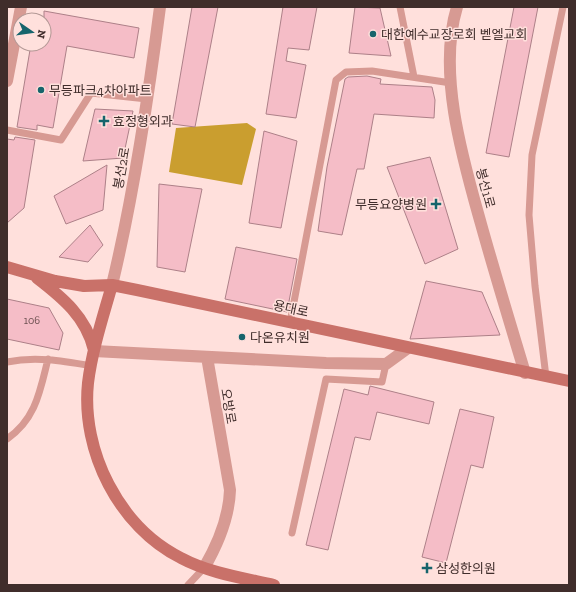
<svg xmlns="http://www.w3.org/2000/svg" width="576" height="592" font-family="'Zilla Slab','Noto Sans KR',serif">
<style>
.forest{fill:#ca9e2f}
.building{fill:#f5bdc7;stroke:#ad8088}
.lines{fill:none;stroke-linecap:round;stroke-linejoin:round}
.lane{stroke:#d79a93;stroke-width:7}
.street{stroke:#d79a93;stroke-width:12}
.secondary{stroke:#c97169;stroke-width:12}
.poi-dot{fill:#16646c;stroke:#ffe0dc;stroke-width:1.5}
.labels{text-anchor:middle;stroke-width:3;stroke-linejoin:round;paint-order:stroke}
.number-label{font-size:11px;fill:#6d5152}
.poi-label{font-size:13px;fill:#402d2b;stroke:#ffe0dc;text-anchor:start}
.street-label{font-size:13px;fill:#402d2b;stroke:#ffe0dc}
</style>
<rect width="100%" height="100%" fill="#ffe0dc"/>
<path class="forest" d="M247,123L256,129L242,185L169,172L176,128Z"/>
<path class="building" d="M192,7H218L195,127L172,124Z
M283,7H317L309,50L288,48L286,61L306,65L296,118L266,114Z
M355,7L380,8L391,56L349,53Z
M514,7H538L509,157L486,153Z
M44,11L139,28L134,58L67,46L53,128L37,125V130L17,127L31,44H44Z
M367,76L381,79L380,84L432,87L435,100L434,118L374,114L364,169H357L342,235L318,231L327,167L345,79L348,77Z
M95,109L133,111L123,158L83,161Z
M264,131L297,141L281,228L249,223Z
M15,137L35,140L24,208L7,223V139L14,140Z
M430,157L458,249L425,264L387,167Z
M107,165L103,210L66,224L54,196Z
M159,184L202,189L185,272L157,267Z
M90,225L103,245L88,262L59,257Z
M236,247L297,259L287,312L225,299Z
M426,281L482,292L500,335L410,339Z
M7,299L49,308L63,333L59,350L7,339Z
M370,386L434,402L429,424L377,412L370,440L355,437L328,550L306,545L344,389L368,395Z
M460,409L494,417L483,468L471,465L446,563L422,557Z"/>
<g class="lines">
<path class="lane" d="M400,7L414,77
M7,130L61,140L91,93L147,99
M290,323L336,80L346,72L372,71L451,83
M7,362C36,356 63,361 92,366
M546,377L535,286L529,215L532,155L563,7
M7,439C36,419 40,391 48,359
M292,533L326,379L382,382L386,364
M188,585L204,568"/>
<path class="street" d="M457,7C437,73 463,160 481,224C495,274 510,323 525,373
M7,81L21,7
M112,285C134,194 148,100 160,7
M94,351L326,363L386,364L408,348
M204,568C218,544 229,519 230,490L207,357"/>
<path class="secondary" d="M7,267L55,281L84,286L112,285L137,290L569,381
M37,278C63,298 86,317 94,350
M112,285C103,317 92,350 88,383C81,451 119,527 181,558C209,573 243,578 274,585"/>
</g>
<g class="poi-dot">
<circle cx="373" cy="34" r="4"/>
<circle cx="41" cy="90" r="4"/>
<path d="M102 115h4v4h4v4h-4v4h-4v-4h-4v-4h4z"/>
<path d="M434 198h4v4h4v4h-4v4h-4v-4h-4v-4h4z"/>
<circle cx="242" cy="337" r="4"/>
<path d="M425 562h4v4h4v4h-4v4h-4v-4h-4v-4h4z"/>
</g>
<g class="labels">
<g class="number-label">
<text x="32" y="324">106</text>
</g>
<g class="poi-label">
<text x="381" y="39">대한예수교장로회 벧엘교회</text>
<text x="49" y="95">무등파크4차아파트</text>
<text x="113" y="126">효정형외과</text>
<text x="427" y="209" text-anchor="end">무등요양병원</text>
<text x="250" y="342">다온유치원</text>
<text x="436" y="573">삼성한의원</text>
</g>
<g class="street-label">
<text transform="translate(121 168) rotate(-80)" y="5">봉선2로</text>
<text transform="translate(486 188) rotate(75)" y="5">봉선1로</text>
<text transform="translate(291 308) rotate(12)" y="5">용대로</text>
<text transform="translate(229 406) rotate(80)" y="5">오방로</text>
</g>
</g>
<rect width="576" height="592" fill="none" stroke="#402d2b" stroke-width="16"/>
<g transform="translate(32 32) rotate(103)"><circle r="19" fill="#ffe0dc" stroke="#b39895"/>
<path d="M0-3L7 15L0 10L-7 15Z" fill="#16646c"/>
<text y="-6" font-size="11" font-weight="bold" text-anchor="middle" fill="#402d2b">N</text>
</g>
</svg>
